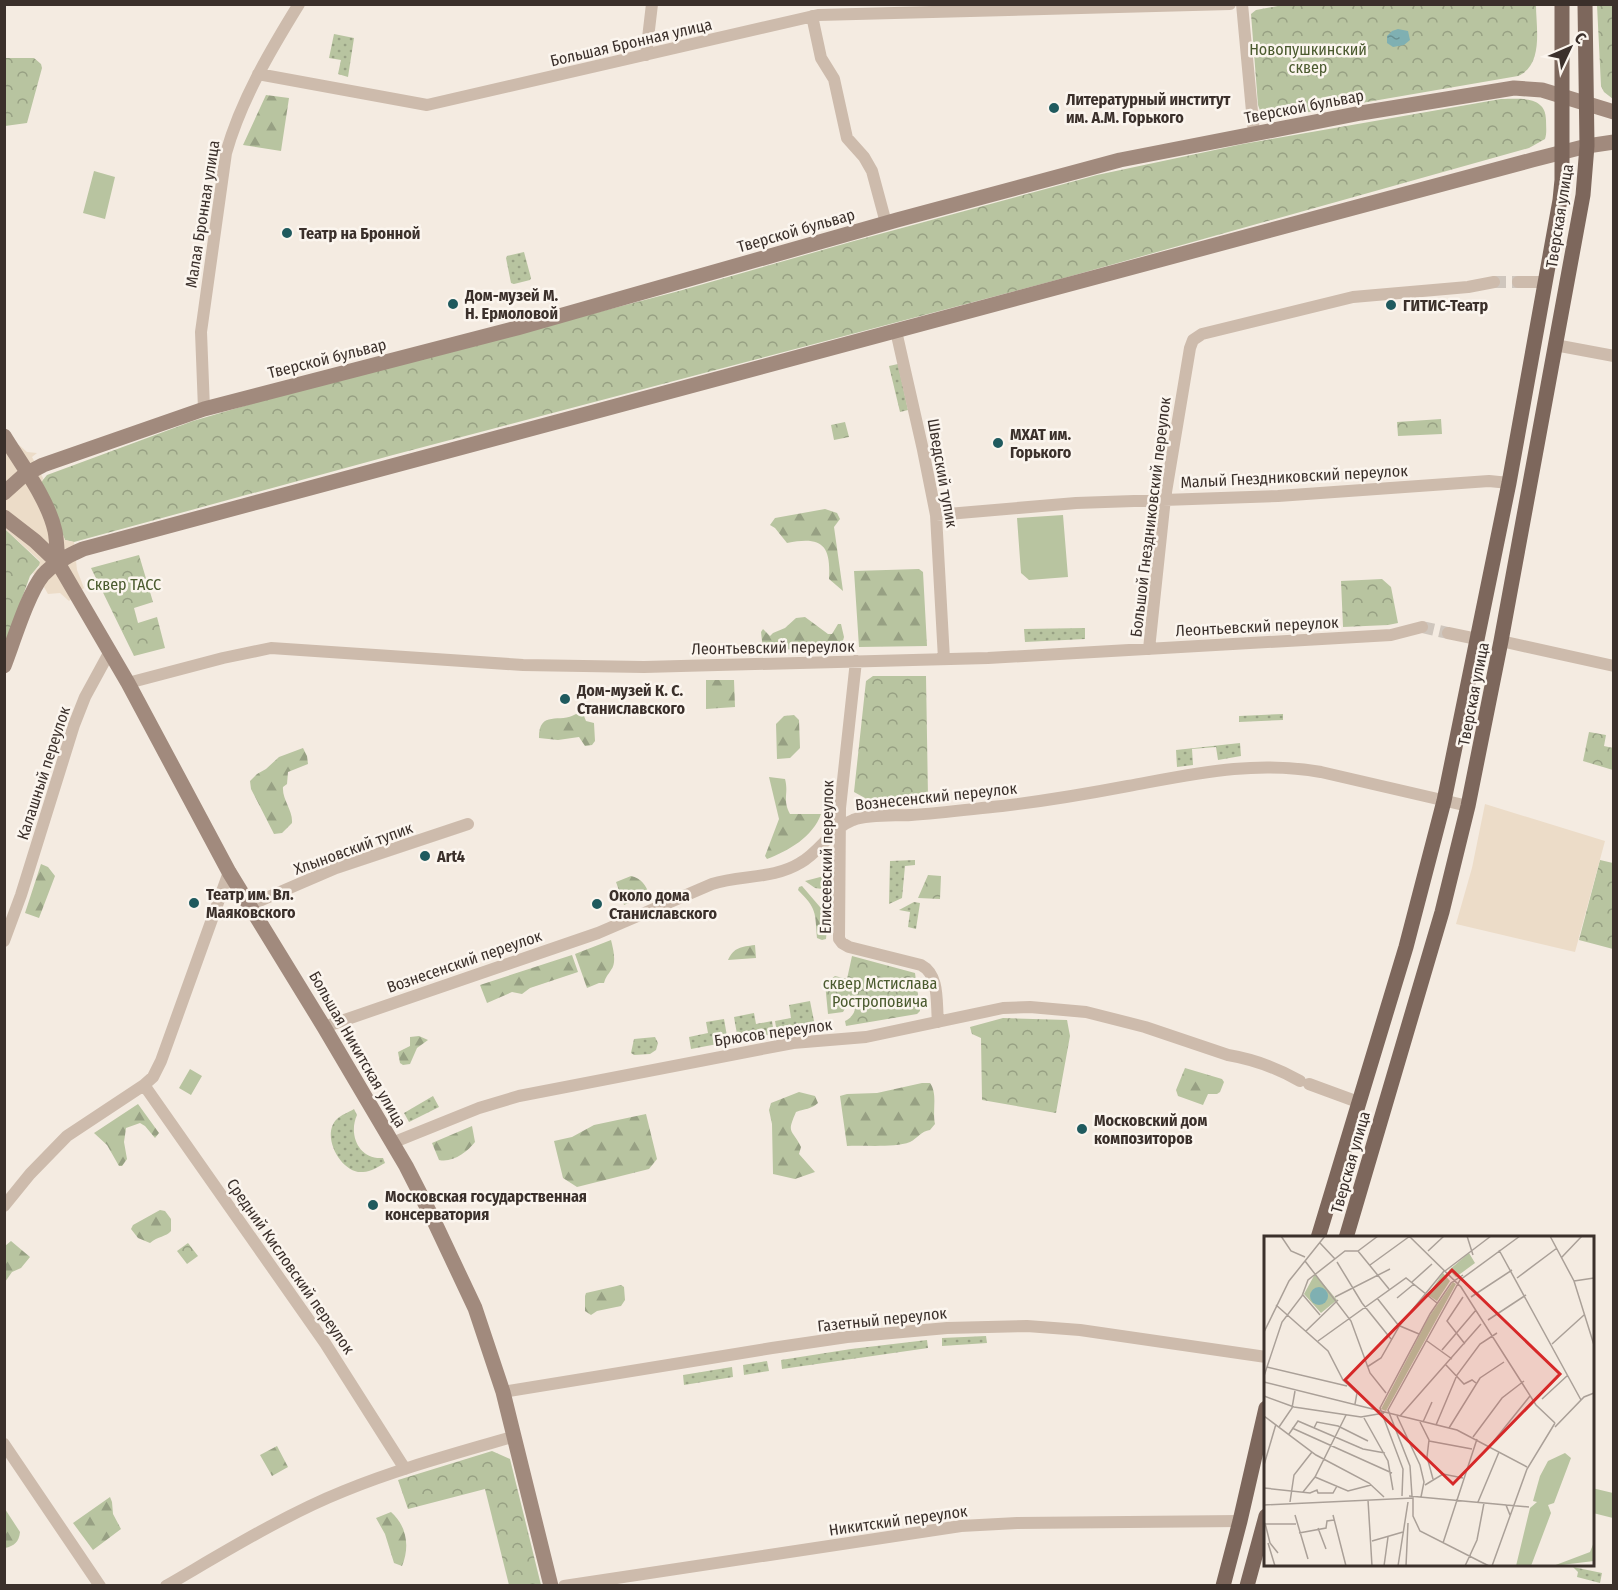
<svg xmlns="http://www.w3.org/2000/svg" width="1618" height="1590" font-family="'Fira Sans Condensed',sans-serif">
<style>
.grass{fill:url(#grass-dots)}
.forest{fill:url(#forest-firs)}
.park{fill:url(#park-crowns)}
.pitch{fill:#b8c4a0}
.plaza{fill:#ecdcc8}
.water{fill:url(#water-ripples)}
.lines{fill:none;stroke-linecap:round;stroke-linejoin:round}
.street-tunnel{stroke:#cfc6bd;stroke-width:12;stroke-dasharray:12 6;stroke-linecap:butt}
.street{stroke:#cdbbac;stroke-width:12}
.secondary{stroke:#a18a7d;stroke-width:15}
.primary{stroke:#7d675c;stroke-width:15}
.poi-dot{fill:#1f5a5e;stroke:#fbf5ee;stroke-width:2}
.labels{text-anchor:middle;stroke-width:5;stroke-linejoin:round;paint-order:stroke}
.street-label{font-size:16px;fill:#3b302b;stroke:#fbf5ee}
.park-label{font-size:16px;fill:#4a5a2e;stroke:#fbf5ee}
.poi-label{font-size:16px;font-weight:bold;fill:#3b302b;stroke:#fbf5ee;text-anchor:start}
.inset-road{fill:none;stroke:#aaa098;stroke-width:1.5}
.view{fill:#d62828;fill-opacity:0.15;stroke:#d62828;stroke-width:3}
.inset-edge{fill:none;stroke:#3b302b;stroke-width:3}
</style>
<defs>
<pattern id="grass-dots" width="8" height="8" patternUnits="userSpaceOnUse" patternTransform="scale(1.5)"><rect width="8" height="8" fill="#b8c4a0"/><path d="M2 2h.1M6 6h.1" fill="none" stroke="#97a083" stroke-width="1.8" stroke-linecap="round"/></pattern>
<pattern id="forest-firs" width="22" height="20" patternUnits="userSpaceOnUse" patternTransform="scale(1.5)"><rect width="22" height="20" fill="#b8c4a0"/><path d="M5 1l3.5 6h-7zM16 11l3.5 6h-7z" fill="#97a083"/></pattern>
<pattern id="park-crowns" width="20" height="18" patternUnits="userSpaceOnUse" patternTransform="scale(1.5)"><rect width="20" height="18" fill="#b8c4a0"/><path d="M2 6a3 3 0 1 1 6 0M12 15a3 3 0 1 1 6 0" fill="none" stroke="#97a083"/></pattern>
<pattern id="water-ripples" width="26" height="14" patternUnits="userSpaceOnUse" patternTransform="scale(1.5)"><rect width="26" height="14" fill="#7fb0b2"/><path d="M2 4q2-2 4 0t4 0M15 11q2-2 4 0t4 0" fill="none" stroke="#699091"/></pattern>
</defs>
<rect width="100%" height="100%" fill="#f4ebe1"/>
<path class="grass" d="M334,34L354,38L348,77L338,74L341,60L329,58Z
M524,252L531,278L530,280L514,284L511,283L506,258L507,256Z
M898,364L908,410L900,412L889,366Z
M1085,628V639L1025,642L1024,629Z
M1283,714V720L1239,722V716Z
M1240,743L1241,756L1218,760L1216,747L1192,749L1193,765L1177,767L1176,750Z
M915,860V865L905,866L902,898L889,904L890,861Z
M914,902L920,903L916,929L908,927L910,912L899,910Z
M810,1001L815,1026L777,1033L775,1021L791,1018L789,1005Z
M754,1013L756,1024L772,1021L774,1034L738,1040L734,1017Z
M724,1019L728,1042L691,1049L689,1037L708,1033L706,1022Z
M655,1037L658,1043L656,1050L650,1054L634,1055L631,1053L634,1039Z
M433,1096L439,1107L409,1122L404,1113Z
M354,1109L357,1115C348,1135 359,1160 383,1158L385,1163C379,1166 371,1172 363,1172C341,1174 320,1135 337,1119C341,1115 349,1112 354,1109Z
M986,1336L987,1343L942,1346V1338Z
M927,1340L928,1348L782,1369L781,1360L851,1349Z
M767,1361L769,1371L744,1375L743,1365Z
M732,1367L733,1377L684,1385L683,1375Z
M1573,1567L1602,1573L1600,1583L1577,1577L1578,1572Z"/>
<path class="forest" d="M266,95L289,98L281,151L243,145Z
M825,509L837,513L840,519L834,527L843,591L829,579C831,545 822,536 787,543L775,528L770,525L775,518Z
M919,569L923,572L927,646L859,647L854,571Z
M805,617L828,634H832L838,624H841L844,637L841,648L763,650L761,632L763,629L770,636L773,633L785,628L796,618Z
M706,680H734L735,707L706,709Z
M576,714L584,716L586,721L594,723L595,741L592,745L585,746L579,737L558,740L539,738C539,709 560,724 576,714Z
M794,715L799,720L800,748L790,758L777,759L776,724L784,716Z
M303,748L307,756L308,764L288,772L287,784L283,787C282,800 293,810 292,823L282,833L274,834L251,789L250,781L257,774L266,769L279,757Z
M769,777L785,779C789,794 782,799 790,814H821C813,837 788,851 767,859L765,856L779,819Z
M41,864L48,867L55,876L39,918L25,913Z
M631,876C641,878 646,885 649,894L624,905L616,882Z
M824,876L828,878L830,882L829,900L825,901L822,889L815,888L805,881Z
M802,886L820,907L829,906L826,939L822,940L817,938C815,912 817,909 798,890L799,887Z
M611,940C613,948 617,963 611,970C608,975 606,976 604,983H599L587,988L575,954Z
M755,945L756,958L728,960C734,947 741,947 755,945Z
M572,955L578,972L530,988L522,994L512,992L487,1003L480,985Z
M419,1036L428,1040L417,1048L410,1064L403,1065L400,1063L398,1052L410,1046V1037Z
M1185,1068L1222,1079L1224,1082L1220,1092L1217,1094H1208L1203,1105L1178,1096L1176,1090Z
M922,1083H930C938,1094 932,1111 935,1124L930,1130C921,1131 918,1138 910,1142C894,1148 865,1145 847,1146L840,1096L847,1094L877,1093Z
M799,1092L815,1096L818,1103C810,1110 806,1108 796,1112C786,1135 792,1128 801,1147L799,1154L815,1172L795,1179L773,1174L772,1124L769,1110L771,1103Z
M138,1104L159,1133L155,1138L145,1126L140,1123L126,1128L124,1142L127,1159L122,1166H119L107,1145L94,1133Z
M646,1114L657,1159L649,1169L577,1187L563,1178L554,1141L572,1137L594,1125Z
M472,1126L475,1142C467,1152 453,1163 439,1160L432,1143Z
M160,1210L165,1211L171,1219V1231C166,1237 158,1236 150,1243L138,1238L131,1229L133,1225Z
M11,1241L30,1257L21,1268L12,1272L5,1282V1246Z
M621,1285L624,1287L625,1300L621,1306L597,1311L591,1315L585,1311V1296L586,1293Z
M277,1446L288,1467L272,1476L260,1455Z
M110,1497L112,1502L113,1514L121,1529L93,1550L73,1523Z
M5,1509L20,1532C19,1542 14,1546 5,1548Z
M391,1512C407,1526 410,1547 402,1566L394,1563L385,1534L376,1518Z"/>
<path class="park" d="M1288,4L1536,5C1536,27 1544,65 1518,76L1268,119L1262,116L1258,105L1251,14L1256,10Z
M1597,5H1613V99L1604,92L1601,86Z
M5,58H34L41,64L42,68L27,123L5,126Z
M1501,99C1519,99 1546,95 1546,120C1546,127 1547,133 1545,139L1529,148L1064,278L393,455L74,542L65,540L63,535L41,486L42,481L47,475L193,421L281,395L679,291L854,241L1097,175L1243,144Z
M1441,419L1442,434L1398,436L1397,422Z
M845,422L849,437L834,440L831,425Z
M5,529L41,563L30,576L5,645Z
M139,555L153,602L134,608L138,623L157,617L165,648L134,656L91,568Z
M1382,579L1391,587L1398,623L1388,625L1343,627L1341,581Z
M873,676H926L928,797L916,804L869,805L865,798L854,792L866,681Z
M1589,732L1606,735L1604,746L1613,748V770L1583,761Z
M1600,860L1613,863V949L1579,940Z
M928,875L941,876L940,899L918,898Z
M852,956L915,973L920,1011L917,1014L846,1026L845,1021C857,1015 858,1004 849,994L842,1001L846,1007L843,1012L828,1014L825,983L835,976L847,979Z
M1003,1018L1067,1020L1070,1036L1056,1113L982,1100L981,1038L972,1034L970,1027Z
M188,1243L198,1256L187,1264L177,1251Z
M492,1451L510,1459L541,1585H509L485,1489L408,1509L398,1480Z"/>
<path class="pitch" d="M94,171L115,177L105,219L83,213Z
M1063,515L1068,577L1029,580L1021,573L1017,518Z
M190,1069L202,1076L191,1095L179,1088Z
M1592,1488L1613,1493V1518L1593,1513Z"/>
<path class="plaza" d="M19,445L27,452L37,453L32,457L43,478L41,486L63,535L65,540L74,542L77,570L84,588L69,601L60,593L48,594L40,580L33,573L39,567L40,561L5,529V447L11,448Z
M1485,804L1605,841L1575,952L1456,924L1472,868Z"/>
<path class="water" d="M1398,29L1408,31L1410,40L1404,45L1393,47L1387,43V36L1392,31Z"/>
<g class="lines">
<path class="street-tunnel" d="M1494,282H1518
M1422,627L1448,633"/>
<path class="street" d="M1242,4L1254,133
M812,16L821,58L834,79L847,138L864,157L872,171L886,223
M646,55L652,4
M258,74L427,105L818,15L1230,4
M1518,282H1545
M896,331L923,450L936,515L944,659
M1555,345L1614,356
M204,409L201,332L226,153C241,100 270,51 299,4
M936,515L1076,503L1278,496L1489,481L1509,483
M1448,633L1477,639
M1501,641L1614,666
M1149,649L1165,498L1190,348L1193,340L1202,334L1353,297L1468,287L1494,282
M856,661L840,808L839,939L842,943L849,947L921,965C940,975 936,1003 938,1022
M128,683L223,658L271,648L523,665L644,667L988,658L1391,635L1422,627
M250,905L336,868L468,824
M4,941L21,895L74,725L85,697L109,653
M324,1027L598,933L712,884C741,875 774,879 800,863C820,852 832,828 853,820C870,814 893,816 911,815C942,813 972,809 1002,806C1044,801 1086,794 1128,786C1194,774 1253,760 1321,772L1468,806
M1309,1084L1358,1102
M144,1085L325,1343L405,1469
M392,1143L479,1108L519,1096L793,1043L866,1037L1003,1008L1030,1007L1086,1012L1145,1027L1228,1055C1252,1059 1279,1069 1300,1081
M4,1206L30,1174L67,1136L144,1085L153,1077L161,1061L229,872
M503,1392L772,1348L847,1337L947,1328L1027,1326L1080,1330L1266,1357
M4,1444L100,1586
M166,1586C223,1553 284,1515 344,1491C400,1468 458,1453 515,1436
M564,1586L961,1526L1017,1523L1240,1521"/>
<path class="secondary" d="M4,436C21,464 48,499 55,531C57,541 57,553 58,563
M4,493L24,475L43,465L204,409L517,328L897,220L1120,160L1361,113L1514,88L1542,90L1614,112
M4,517L35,541L58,563L128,683L229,872L324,1027L406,1166L434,1221L475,1308L503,1392L551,1586
M4,666C13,643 28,593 43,575C53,564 69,555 83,549L1532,160L1587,146L1614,142"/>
<path class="primary" d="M1318,1238L1406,947L1444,801L1509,483L1560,200L1562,180V4
M1346,1238L1442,912L1468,806L1501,641L1583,195L1587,146L1585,4
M1223,1586L1240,1521L1266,1408
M1247,1586L1266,1516"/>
</g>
<g class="poi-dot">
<circle cx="1054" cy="108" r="6"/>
<circle cx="287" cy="233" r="6"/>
<circle cx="453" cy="304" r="6"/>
<circle cx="1391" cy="305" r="6"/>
<circle cx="998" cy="443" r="6"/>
<circle cx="565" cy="699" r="6"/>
<circle cx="425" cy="856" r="6"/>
<circle cx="194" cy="903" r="6"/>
<circle cx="597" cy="904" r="6"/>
<circle cx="1082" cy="1129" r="6"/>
<circle cx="373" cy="1205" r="6"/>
</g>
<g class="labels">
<g class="street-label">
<text transform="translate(631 42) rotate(-13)" y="6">Большая Бронная улица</text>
<text transform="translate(1304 106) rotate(-11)" y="6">Тверской бульвар</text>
<text transform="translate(202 214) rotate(-81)" y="6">Малая Бронная улица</text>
<text transform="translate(1559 216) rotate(-81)" y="6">Тверская улица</text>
<text transform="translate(796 230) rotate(-16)" y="6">Тверской бульвар</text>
<text transform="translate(327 358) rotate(-14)" y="6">Тверской бульвар</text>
<text transform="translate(943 473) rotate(80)" y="6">Шведский тупик</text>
<text transform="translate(1294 476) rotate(-3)" y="6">Малый Гнездниковский переулок</text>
<text transform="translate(1150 517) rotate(-83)" y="6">Большой Гнездниковский переулок</text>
<text transform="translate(1257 626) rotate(-3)" y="6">Леонтьевский переулок</text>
<text transform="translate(773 647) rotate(-1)" y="6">Леонтьевский переулок</text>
<text transform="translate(1473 694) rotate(-79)" y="6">Тверская улица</text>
<text transform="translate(43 773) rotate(-72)" y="6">Калашный переулок</text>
<text transform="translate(936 796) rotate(-6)" y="6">Вознесенский переулок</text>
<text transform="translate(353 848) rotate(-20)" y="6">Хлыновский тупик</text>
<text transform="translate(826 857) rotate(-89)" y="6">Елисеевский переулок</text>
<text transform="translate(464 961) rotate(-19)" y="6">Вознесенский переулок</text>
<text transform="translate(773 1032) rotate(-8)" y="6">Брюсов переулок</text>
<text transform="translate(358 1049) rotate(60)" y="6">Большая Никитская улица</text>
<text transform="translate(1350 1162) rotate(-74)" y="6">Тверская улица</text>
<text transform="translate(291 1266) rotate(55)" y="6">Средний Кисловский переулок</text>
<text transform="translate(882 1319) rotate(-6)" y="6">Газетный переулок</text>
<text transform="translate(898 1520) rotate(-8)" y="6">Никитский переулок</text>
</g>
<g class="park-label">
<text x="1308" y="55">Новопушкинский<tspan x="1308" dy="18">сквер</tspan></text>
<text x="124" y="590">Сквер ТАСС</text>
<text x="880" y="989">сквер Мстислава<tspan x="880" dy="18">Ростроповича</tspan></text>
</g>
<g class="poi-label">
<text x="1066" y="105">Литературный институт<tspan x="1066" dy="18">им. А.М. Горького</tspan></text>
<text x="299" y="239">Театр на Бронной</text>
<text x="465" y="301">Дом-музей М.<tspan x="465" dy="18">Н. Ермоловой</tspan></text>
<text x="1403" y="311">ГИТИС-Театр</text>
<text x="1010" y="440">МХАТ им.<tspan x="1010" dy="18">Горького</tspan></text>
<text x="577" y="696">Дом-музей К. С.<tspan x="577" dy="18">Станиславского</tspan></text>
<text x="437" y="862">Art4</text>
<text x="206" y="900">Театр им. Вл.<tspan x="206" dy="18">Маяковского</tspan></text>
<text x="609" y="901">Около дома<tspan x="609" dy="18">Станиславского</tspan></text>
<text x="1094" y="1126">Московский дом<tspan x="1094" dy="18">композиторов</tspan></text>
<text x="385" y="1202">Московская государственная<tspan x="385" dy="18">консерватория</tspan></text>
</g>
</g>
<g transform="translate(1264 1236)">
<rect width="330" height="330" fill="#f4ebe1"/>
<path d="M205,17L211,27L192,41L185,34ZM179,37L186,45L173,65L164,59ZM51,38L73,64L57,77L40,58ZM189,46L192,48L122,175L117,173L165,81ZM301,217L307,222L290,267L284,269L287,277L267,330H252L266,272L273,266L269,265L276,240L284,225ZM330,306V325L289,330L326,316Z" fill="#b8c4a0"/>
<path d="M46 60a9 9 0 1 1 18 0a9 9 0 1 1-18 0Z" fill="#7fb0b2"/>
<path class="inset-road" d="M17,0L27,15L41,21M145,0L197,51L272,169L291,187M203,0L209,19M286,0L310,45L330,109M56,7L71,23M235,14L317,164M94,15L125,53M94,15L114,0M164,15L180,0M298,21L318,0M41,25L87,85L106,137L122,157M73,26L98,67L127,103M106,29L146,0M181,35L227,0M253,42L293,12M310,45L330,42M148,46L168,28M39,59L56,79M71,61L126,33M199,61L183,85L201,108M207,61L248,34M113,62L135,90M133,62L150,48M12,69L64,115L79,144L93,157L91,168M224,84L262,59M136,90L155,98M42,95L74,64M0,96L25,45L61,0M54,105L142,42L173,67M163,105L188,123M288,108L320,79M178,114L212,74M182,129L200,148L208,144L212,147M3,131L83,150M103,131L117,122L136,89L180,35M0,140L18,86L38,60L44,44L81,15H94M0,146L193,194L263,231M0,160L30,171L97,181L120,177M278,163L304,139M0,180L52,219L105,247L120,261M133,180L156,229L160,246L157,261M136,180L217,88M100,182L124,225L129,254M156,186L165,204L163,221L169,243M159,186L168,166M172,189L193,139L216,108L233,97M15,191L28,172L31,155M291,191L320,161L330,157M28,192L128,237M50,192L53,186L74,190L104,205M185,192L216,142L240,126M25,198L34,185L99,213L121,217M209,201L238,162L260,145M165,205L208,213M225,211L266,160M0,229L12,188M51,241L84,255L107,249M161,249L179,238L199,242M0,252L46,257L53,254L54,257H69L73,250M39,256L51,241L82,179M138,260L139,233L116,172L166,78L187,47L199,39M145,260L242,269L246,279M148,260L146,230L124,174L196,44L256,0M104,264L108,330M26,266L30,239L48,216M214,266L235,216M0,269L149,262V280L156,295L225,330M242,269L265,271M31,279L44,323M69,279L82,330M1,287L6,307L14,317M0,288H32M54,292L62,313M35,297L62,292L63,285L70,284M108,305L139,296M4,307L11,330M179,307L213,203M120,330L124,301M134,330L144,266M142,330L144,287M201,330L213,304L220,267M228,330L263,233L291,187"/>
<path class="view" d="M188,34L296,138L189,248L81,144Z"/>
<rect width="330" height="330" class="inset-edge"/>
</g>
<rect width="1618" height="1590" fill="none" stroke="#3b302b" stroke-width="12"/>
<g transform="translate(1570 48) rotate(46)" stroke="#fbf5ee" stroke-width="4.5" paint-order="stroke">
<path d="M0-4.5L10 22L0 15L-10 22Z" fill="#3b302b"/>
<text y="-9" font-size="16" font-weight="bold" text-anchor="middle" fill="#3b302b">С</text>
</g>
</svg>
